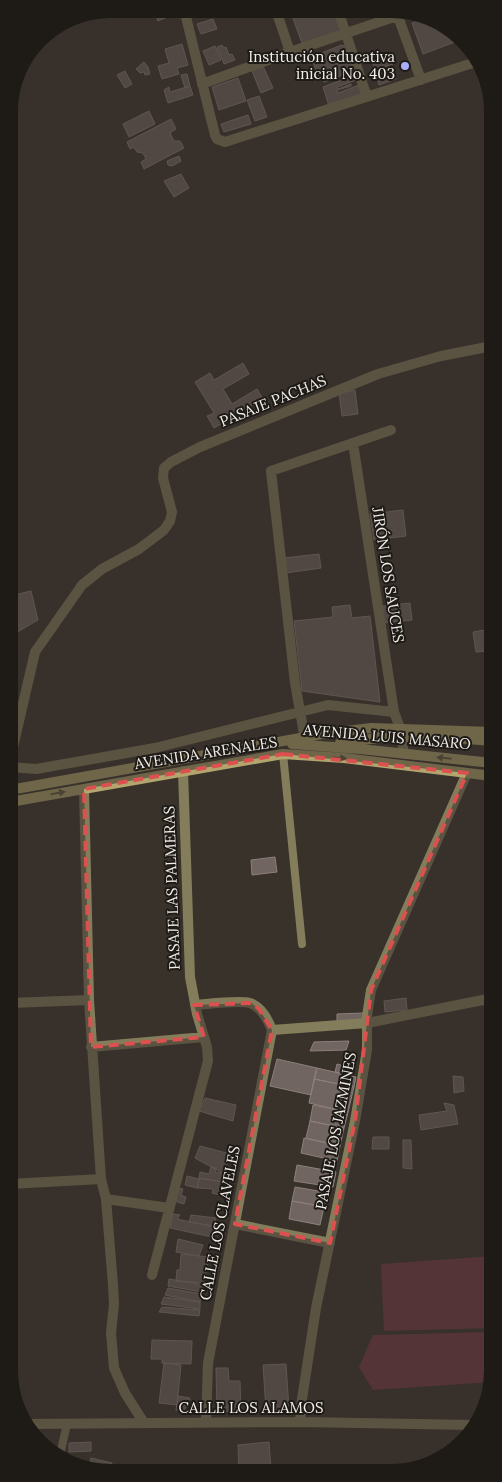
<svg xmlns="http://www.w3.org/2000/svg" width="502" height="1482" font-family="Lora,serif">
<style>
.park{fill:#773945}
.building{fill:#716561;stroke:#8d807c}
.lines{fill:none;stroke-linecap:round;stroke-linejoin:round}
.lane{stroke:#847d5b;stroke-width:8}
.street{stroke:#847d5b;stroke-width:10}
.secondary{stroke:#b2a66e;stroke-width:10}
.oneway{fill:#615a3e}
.marked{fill:none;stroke:#dc504f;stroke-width:4;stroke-dasharray:10 6;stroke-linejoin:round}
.poi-dot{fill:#abaffb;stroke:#1e1b17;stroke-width:2}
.labels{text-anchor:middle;stroke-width:4;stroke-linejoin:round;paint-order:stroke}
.poi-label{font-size:15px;fill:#f3eee9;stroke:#1e1b17;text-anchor:end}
.street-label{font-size:15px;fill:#f3eee9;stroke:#1e1b17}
</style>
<rect width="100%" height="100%" fill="#39322b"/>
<path class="park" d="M493,1256V1328L384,1331L381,1264Z
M493,1332V1377L491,1382L373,1390L359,1367L373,1335Z"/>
<path class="building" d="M209,9H221L223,12L213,17Z
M172,10L174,14L158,21L156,16Z
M290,10H335L343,31L303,46Z
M426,18L463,38V39L423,54L412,23Z
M213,19L217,29L201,34L197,24Z
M182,44L188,65L177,68L179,74L162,79L158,66L169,63L165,49Z
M222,45L224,48L226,47L229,55L232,54L235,60L224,64L217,47Z
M342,45L348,47L351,54L344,57L346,62L350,61L356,70L324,82L322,77L319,78L311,57Z
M215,46L221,60L209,65L203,51Z
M389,54L393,64L375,70L372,60Z
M144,62L148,67L150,74L145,75L144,72L140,73L136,69Z
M263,66L273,88L261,93L252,71Z
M392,68L396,79L379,85L376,74Z
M125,71L132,84L125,88L117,75Z
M187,74L190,86L185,88L181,75Z
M355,75L356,80L337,87L338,89L351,84V86L337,90L338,93L359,85L364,94L329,106L323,87Z
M238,78L246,101L219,110L212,87Z
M190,86L193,95L168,103L164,90L169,87L170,92Z
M259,96L267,117L255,121L247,100Z
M149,111L155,124L129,137L123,124Z
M248,115L251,124L224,132L221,124Z
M171,119L176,129L170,133L174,141H180L184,148L144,169L141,162L146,159L143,153L137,152L134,147L130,149L127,142Z
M179,156L181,161L172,166L168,165L167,161Z
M181,174L189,188L174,197L164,181Z
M243,363L249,374L223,389L232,404L257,389L263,399L214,428L207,416L214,413L195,382L210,373L214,380Z
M355,390L358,414L342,416L339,393Z
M403,510L406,536L374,540L370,514Z
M319,554L321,568L286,573L284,558Z
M31,591L38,620L12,635L10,625V596Z
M410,603L412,620L383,623L382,606Z
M350,605L352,618L370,616L380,702L302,691L294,621L333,617L332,607Z
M10,616L17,643L10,645Z
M485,630L487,651L476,652L473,632Z
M275,857L277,872L252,875L251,860Z
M406,998L407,1010L385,1012L384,1001Z
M363,1013V1021L337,1023V1014Z
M349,1041L346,1050L310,1051L314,1042Z
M277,1059L317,1068L311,1095L270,1086Z
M337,1064L349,1067L347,1075L335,1072Z
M317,1068L356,1077L354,1087L314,1079Z
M453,1076L463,1077L464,1091L454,1093Z
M314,1079L354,1087L348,1112L309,1103Z
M205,1098L236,1105L233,1121L199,1111Z
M444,1103L454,1105L458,1124L421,1130L419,1115L447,1111Z
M313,1105L348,1112L344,1128L310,1121Z
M310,1121L344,1128L340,1146L306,1138Z
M373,1137H389V1149H372Z
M304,1138L340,1146L337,1161L301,1153Z
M403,1140H411L412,1169L403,1168Z
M200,1146L230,1154L224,1174L195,1158Z
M297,1165L336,1172L333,1187L294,1181Z
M211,1167L216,1168L215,1172L224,1174L223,1182L199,1178L200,1172L209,1174Z
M187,1176L199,1179L197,1188L185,1185Z
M199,1178L223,1182L220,1195L212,1193L213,1189L197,1188Z
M295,1187L330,1193L327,1207L292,1201Z
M178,1188L183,1189L181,1195L186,1197L184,1204L174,1201Z
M292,1201L324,1207L320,1225L289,1219Z
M173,1214L180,1215L177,1219L214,1227L212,1237L170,1228Z
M191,1215L216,1218L214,1226L189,1222Z
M178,1239L203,1245L199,1256L176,1252Z
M181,1254L209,1257L204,1283L176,1281L177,1270H180Z
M169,1279L204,1285L202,1292L168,1286Z
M168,1288L202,1294L200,1302L165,1295Z
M164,1297L200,1302V1309L161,1304Z
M162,1307L200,1310L199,1316L159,1312Z
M152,1340L192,1341L191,1364L162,1363V1359H151Z
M164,1363L181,1365L177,1405L159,1403Z
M286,1364L289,1409L266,1410L263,1365Z
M216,1368H228L229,1381H240L241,1411L217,1412Z
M178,1396L190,1398L189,1404L183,1411L176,1410Z
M91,1442V1451L69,1452V1443Z
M269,1442L271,1471H239L238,1445Z
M91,1458L112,1463L110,1471L88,1470Z"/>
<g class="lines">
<path class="lane" d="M283,754L302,944
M60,1455L67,1424"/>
<path class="street" d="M184,9L215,135L217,139L225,142L476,62
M276,10L290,52
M338,10L367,97
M396,11L421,80
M202,84L290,52L412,11
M353,443L394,712L400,728L404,754
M306,745L295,683L271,471L391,430
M10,760L35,652L82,585L102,569L139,549L164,530L170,521L172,512L163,478L164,468L171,462L200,447L378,374L441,356L492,346
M10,767L36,769L155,748L328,705L394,712
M84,789L89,1000L101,1179L106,1199L113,1285L114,1304L111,1333L114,1368L125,1393L144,1423
M10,1003L89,1000
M195,1005C209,1004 238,1000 250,1003C262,1007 268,1020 272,1030
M272,1030L367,1023L493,998
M91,1047L204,1037
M10,1184L101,1179
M106,1199L169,1208
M235,1224L330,1243
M152,1275L208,1061L207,1047L197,1014L190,977L183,771
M300,1422L302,1399L316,1308L355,1121L367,1050V1016L371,990L467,773
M206,1423L208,1363L272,1030
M28,1424L300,1422L474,1425"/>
<path class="secondary" d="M340,743C394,734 438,736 492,741
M292,744L360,749L492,763
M10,790L322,734L371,728L492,732
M10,802L283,754L344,758L492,776"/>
</g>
<defs><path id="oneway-solid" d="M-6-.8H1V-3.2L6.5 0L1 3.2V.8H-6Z" transform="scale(1.25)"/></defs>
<g class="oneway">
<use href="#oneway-solid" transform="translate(339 758) rotate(4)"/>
<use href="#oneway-solid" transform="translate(444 758) rotate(-174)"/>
<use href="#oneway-solid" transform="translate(58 793) rotate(-10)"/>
</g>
<path d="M0 0H502V1482H0ZM283,754L467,773L371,990L355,1121L330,1243L235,1224L272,1030L259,1009L251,1003L194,1005L204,1037L91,1047L84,789Z" fill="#39322b" fill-opacity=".55" fill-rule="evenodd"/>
<path class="marked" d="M283,754L467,773L371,990L355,1121L330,1243L235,1224L272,1030L259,1009L251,1003L194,1005L204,1037L91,1047L84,789Z"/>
<circle class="poi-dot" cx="405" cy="66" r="5"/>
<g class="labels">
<g class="poi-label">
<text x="395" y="62">Institución educativa<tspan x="395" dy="17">inicial No. 403</tspan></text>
</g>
<g class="street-label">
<text transform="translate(273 401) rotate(-22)" y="5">PASAJE PACHAS</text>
<text transform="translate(388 575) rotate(81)" y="5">JIRÓN LOS SAUCES</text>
<text transform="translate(387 737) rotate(5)" y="5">AVENIDA LUIS MASARO</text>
<text transform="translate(206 753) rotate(-9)" y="5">AVENIDA ARENALES</text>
<text transform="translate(172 888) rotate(-92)" y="5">PASAJE LAS PALMERAS</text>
<text transform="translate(336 1131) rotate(-79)" y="5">PASAJE LOS JAZMINES</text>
<text transform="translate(220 1223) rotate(-79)" y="5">CALLE LOS CLAVELES</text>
<text x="251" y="1413">CALLE LOS ALAMOS</text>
</g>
</g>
<path d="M0 0H502V1482H0ZM111 18H391A93 93 0 0 1 484 111V1371A93 93 0 0 1 391 1464H111A93 93 0 0 1 18 1371V111A93 93 0 0 1 111 18Z" fill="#1e1b17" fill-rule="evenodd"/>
</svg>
